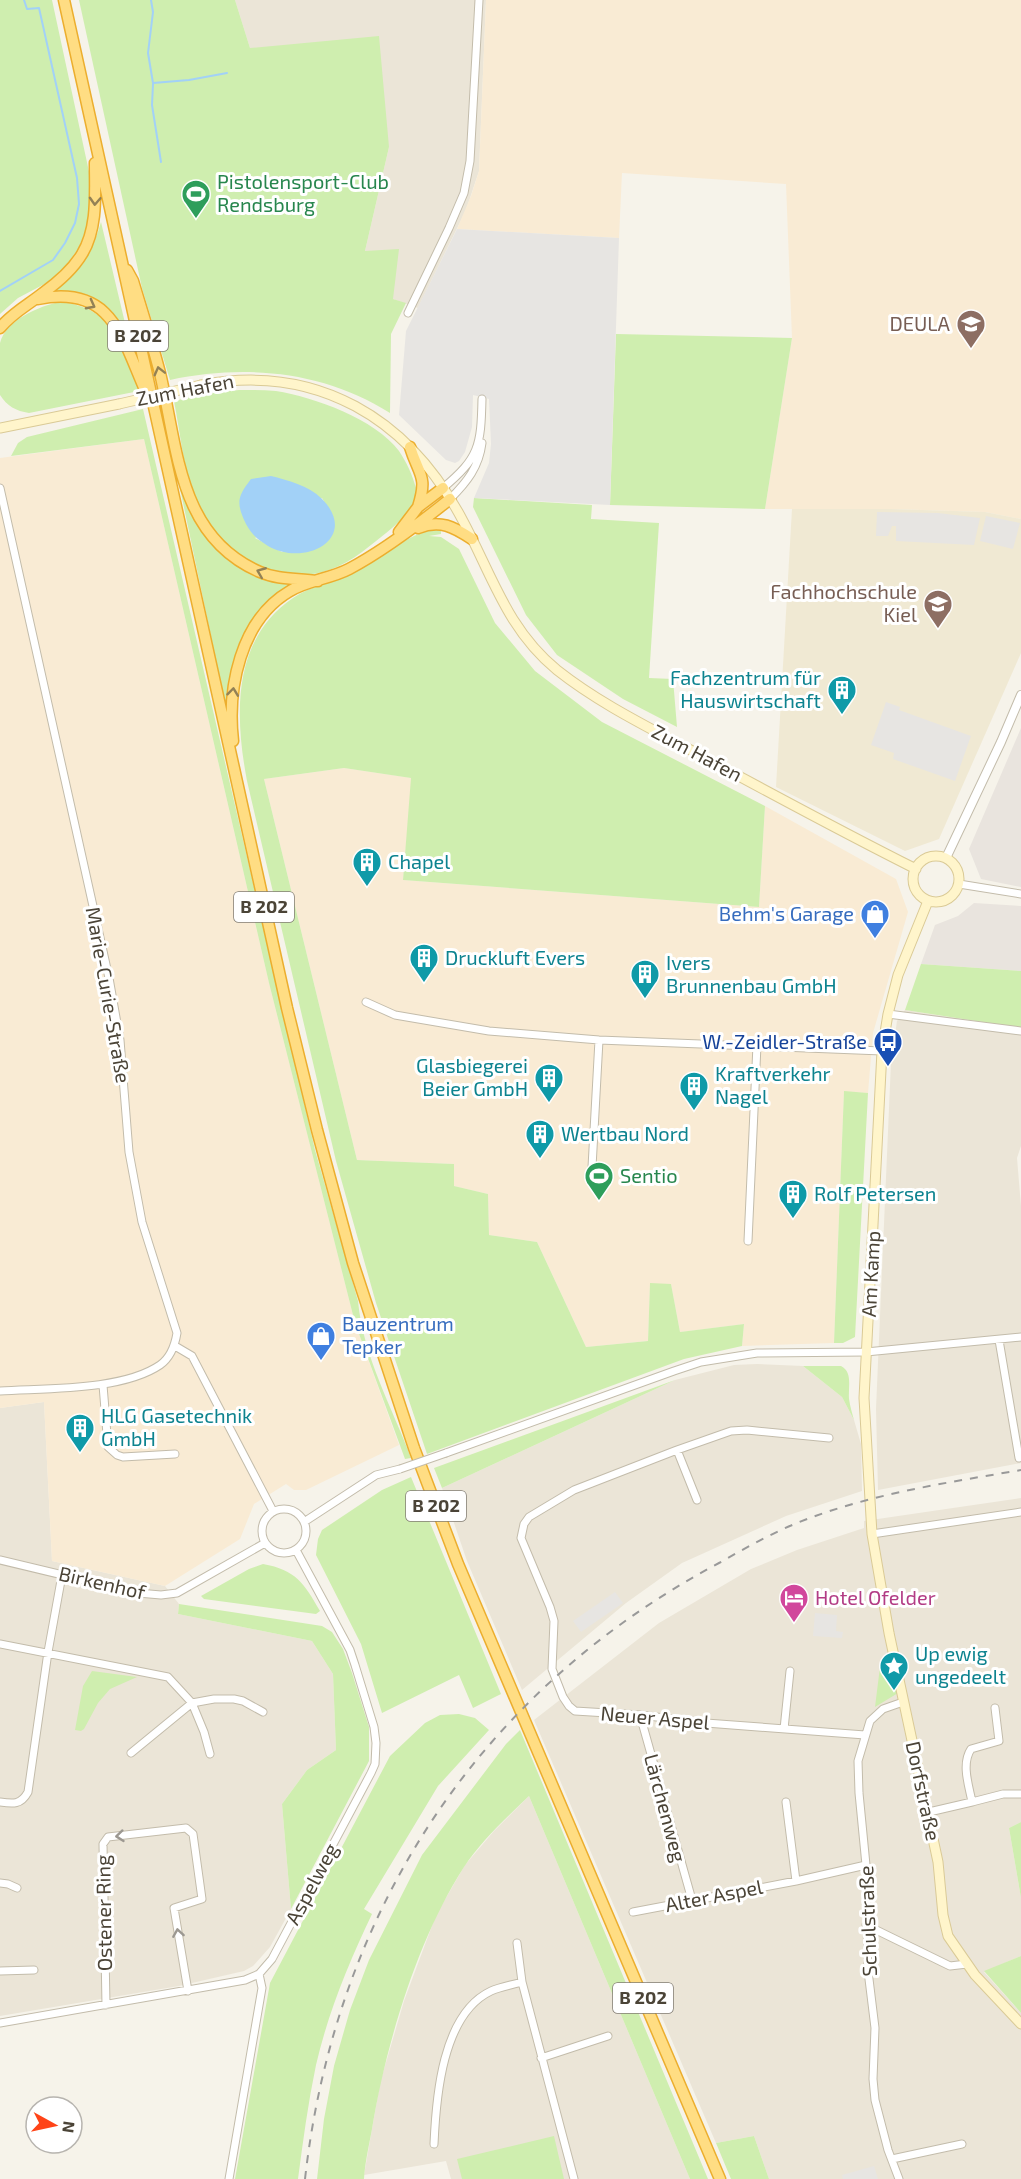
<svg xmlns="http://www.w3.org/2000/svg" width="1021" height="2179" font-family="'Exo 2',sans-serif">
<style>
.residential{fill:#ebe5d7}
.commercial{fill:#f9ebd4}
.industrial{fill:#e9e4de}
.education{fill:#f0e9d3}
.green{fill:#cfeeaf;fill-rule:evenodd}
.parking{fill:#e7e5e2}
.water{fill:#a2d1f7}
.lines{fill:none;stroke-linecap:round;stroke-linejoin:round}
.stream{stroke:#a2d1f7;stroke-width:2}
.minor-casing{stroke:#c3bcab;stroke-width:9}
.tertiary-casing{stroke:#c3bcab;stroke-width:10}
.secondary-casing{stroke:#daca96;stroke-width:11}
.trunk-casing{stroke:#ecae2e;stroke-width:13}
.minor{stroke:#fff;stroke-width:7}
.tertiary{stroke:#fff;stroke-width:8}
.secondary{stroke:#fff5cb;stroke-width:9}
.trunk{stroke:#ffdd83;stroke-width:10}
.rail{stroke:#999;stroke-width:2;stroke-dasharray:8 8;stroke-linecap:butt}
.minor-bridge-casing{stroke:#c3bcab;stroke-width:9;stroke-linecap:butt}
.secondary-bridge-casing{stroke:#daca96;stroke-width:11;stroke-linecap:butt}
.minor-bridge{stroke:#fff;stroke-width:7}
.secondary-bridge{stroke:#fff5cb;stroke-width:9}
.oneway{stroke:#938155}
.oneway2{stroke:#9c9891}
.labels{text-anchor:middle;stroke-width:6;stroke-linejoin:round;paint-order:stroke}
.shield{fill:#fff;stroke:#817c73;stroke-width:1.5}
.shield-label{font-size:18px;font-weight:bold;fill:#4b4437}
.leisure-label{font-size:20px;fill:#27864d;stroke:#fff;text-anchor:start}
.education-label{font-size:20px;fill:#785e54;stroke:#fff;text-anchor:end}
.street-label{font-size:20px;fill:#4b4437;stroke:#fff}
.culture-label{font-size:20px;fill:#0d838f;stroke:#fff;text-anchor:start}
.shop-label{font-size:20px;fill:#366cbe;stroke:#fff;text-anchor:end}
.transit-label{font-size:20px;fill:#164399;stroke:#fff;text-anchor:end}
.hotel-label{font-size:20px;fill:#b23c85;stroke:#fff;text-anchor:start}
</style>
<rect width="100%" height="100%" fill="#f6f3ea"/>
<path class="residential" d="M235,0H486L479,171L466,210L418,308L393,299L365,251L389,147L250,48Z
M905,1010L1021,1028V1146L1017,1158L1021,1206V1463L878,1490L876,1409L891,1062L897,1021Z
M757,1364L803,1366L842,1397L854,1420L861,1444L862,1491L786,1516L682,1563L626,1603L522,1690L467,1561L442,1488L675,1380L734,1365Z
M44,1402L52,1561L165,1586L179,1604L178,1614L312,1641L333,1674L336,1750L307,1770L282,1804L291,1909L270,1947L253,1966L244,1971L179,1986L0,2016V1408Z
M1021,1498V1822L1009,1828L1021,1898V1956L984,1972L1021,2013V2179H769L754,2136L716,2143L534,1720L659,1623L751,1569L797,1550L864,1528V1521Z
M529,1796L690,2179H451L446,2161L364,2175L380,2083L404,2001L436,1915L465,1865L494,1831Z"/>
<path class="commercial" d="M486,0H1021V519L985,512L891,509H765L792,338L786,184L622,173L619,238L457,229L471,196L479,171Z
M144,439L269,983L355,1323L399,1445L306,1490H294L286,1484L254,1504L240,1539L165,1586L52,1561L44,1402L0,1408V458Z
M344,768L412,778L403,880L759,907L765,806L896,879L908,912L873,1033L868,1093L844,1092L834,1343L742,1346L744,1324L680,1332L671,1284H650L648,1341L586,1347L537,1242L489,1235L488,1194L454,1186V1164L357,1160L264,779Z"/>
<path class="industrial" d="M1021,728V887L981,879L969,849Z
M974,903L1021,906V971L921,964L935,925L958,916Z"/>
<path class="education" d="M792,509H891L985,512L1021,519V653L939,839L905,851L776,787Z"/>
<path class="green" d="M0,0H52L91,181L89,223L78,249L65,267L52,280L18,298L0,314Z
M79,0H235L250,48L379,36L389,147L365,251L399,249L393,299L406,303L391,334L390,413C324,371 245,364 170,380L142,288Z
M101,222L125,323L123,324L102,303L90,298L54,291C78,273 93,251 101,222Z
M60,302C113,307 125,346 139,391L29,413C16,411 7,406 0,395C0,382 0,354 0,343C6,320 39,306 60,302Z
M616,334L792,338L765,509L610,505Z
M239,390C251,390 264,390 276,391C314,397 375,419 399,451C407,463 412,474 416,488L420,489C413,516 383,535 362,552C297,602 223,565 194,495C183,466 180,431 174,401L204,394ZM322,498L334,519L282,552L255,538Z
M143,409L315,1150L358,1301C363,1356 392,1407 411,1458L405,1459L355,1323L269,983L144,439L11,456L18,443L27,437Z
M178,479C199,535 228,577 290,585L258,616L228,702L225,703Z
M474,498L592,505L591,519L659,523L649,678L673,679L677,727L623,699L557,655L526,615L473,507Z
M436,529H441V534L429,536L441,537L459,549L495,623L535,671L602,722L765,806L759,907L403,880L411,778L344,768L264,779L357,1160L454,1164V1186L488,1194L489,1235L537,1242L586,1347L648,1341L650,1283L671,1284L680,1332L744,1324L742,1346L684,1359L427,1454L376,1303L336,1161L247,781C235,717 231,640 293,598C312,585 336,582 356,571C383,558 406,534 436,529Z
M921,964L1021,971V1028L905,1010Z
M844,1091L868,1093L855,1337L843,1343H834Z
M803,1366H841C853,1372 848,1387 849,1399C850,1406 852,1413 854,1420L842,1397Z
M675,1380L442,1488L434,1468Z
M411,1477L501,1694L473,1708L459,1675L382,1713L361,1644L316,1555L318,1539L322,1530L382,1490Z
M263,1564C296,1570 304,1583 320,1611L316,1614L204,1599L201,1596L249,1569Z
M179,1604L322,1626L332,1632L343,1649L352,1673L369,1727V1761L291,1909L282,1804L307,1770L336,1750L333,1674L312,1641L178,1614Z
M880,1667L894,1671L898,1693L875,1707Z
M92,1671L137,1677L110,1689L98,1703L84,1729L81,1731L75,1730L83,1686Z
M459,1714L475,1718L489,1730L438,1786L364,1909L372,1914C349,1962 328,2013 316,2065C308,2103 303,2141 298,2179H235L270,1983L390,1756L425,1723L440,1715Z
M520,1730L708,2179H690L529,1796C506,1818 481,1841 464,1867C417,1940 386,2044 372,2129C369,2146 365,2162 364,2179H317L324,2119L334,2066L350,2010L369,1960L422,1855L506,1744Z
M1021,1822V1898L1009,1828Z
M1021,1956V2013L984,1971Z
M554,2136L564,2179H462L457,2159Z
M754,2136L769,2179H731L716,2143Z"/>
<path class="parking" d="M457,229L619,238L610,505L474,498L489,463L491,444L489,399L473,395L472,427L465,452L459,461L455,463L446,460L399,415L406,331Z
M877,512L938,513L980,518L974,545L896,541V526H892L888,536H876Z
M986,516L1020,523L1013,549L980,541Z
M886,702L900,707L899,710L971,736L955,781L893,759L894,753L871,745Z
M615,1592L623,1603L581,1632L573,1621Z
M815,1613L837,1615L836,1631L843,1632L842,1638L813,1636Z
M874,2166L878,2179H843L842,2175Z"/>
<path class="water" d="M271,476C287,480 309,486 321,498C361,537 306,568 268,546C258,540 252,535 246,524C236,503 237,497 251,479Z"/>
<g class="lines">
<path class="stream" d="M151,0L153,12L148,53L153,83L189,80L227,73
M153,84L152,105L161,162
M0,291L53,260L65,243L75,223L79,204L77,178L39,8L27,9L24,0"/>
<g class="minor-casing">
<path id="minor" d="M408,313L449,228L464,193L470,161L479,0
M0,488L109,978L120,1040L129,1152L142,1222L177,1333C175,1345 170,1358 160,1365C122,1391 45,1388 0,1391
M443,488C479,458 481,446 482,399
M450,499C467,482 479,467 482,443
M959,884L1021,894
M366,1002L395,1015L489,1031L599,1040L882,1051
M888,1014L1021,1031
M599,1040L592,1167L601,1185
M748,1241L757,1045
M999,1340L1019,1458
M175,1346L192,1356L273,1511
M103,1385L108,1447L117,1455L123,1457L175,1454
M829,1438L747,1430L731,1431L677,1450L574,1490L529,1517L524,1524L521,1538L550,1607L554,1621L552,1669L563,1697L569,1706L575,1711L640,1715L706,1723L865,1735
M677,1450L697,1500
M446,1453L674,1371L701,1362L757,1353L866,1352L1021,1337
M262 1531a22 22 0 1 1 44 0a22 22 0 1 1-44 0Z
M304,1522L376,1475L400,1469
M872,1534L1021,1512
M0,1560L138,1593L161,1595L177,1593L265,1543
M0,1644L168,1677L192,1703L204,1732L210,1754
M640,1715L692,1900
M784,1729L790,1671
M131,1753L192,1703L214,1699H234L243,1701L263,1712
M0,1802C13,1804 21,1805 28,1792L48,1652L62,1575
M786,1802L796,1881
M972,1802L1003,1794H1021
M929,1812L972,1802C969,1786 961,1764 971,1749L999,1741L995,1708
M0,1883L8,1884L17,1888
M633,1912L796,1881L866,1865
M866,1925L950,1966L967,1964
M517,1943L522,1982L574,2179
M0,1971L34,1970
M106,2005L103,1844L108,1837L186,1828L193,1834L202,1899L174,1908L188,1991
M0,2023L245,1980L259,1974L272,1959L371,1773L375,1764L376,1743L374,1727L355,1665L350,1650L296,1550
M541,2058L608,2036
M434,2144C436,2098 442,2014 491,1991C500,1987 512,1985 522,1982
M892,2159L962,2144
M229,2179L262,1988L259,1974
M899,2179L888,2150L875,2100L873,2079L875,2028L868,1971L866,1865L859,1793L858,1761L870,1721L883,1709L903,1702"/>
</g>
<g class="tertiary-casing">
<path id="tertiary" d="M946,858L1001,742L1021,695"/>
</g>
<g class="secondary-casing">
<path id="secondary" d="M201,385C317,363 409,418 463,521C492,575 507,629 557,670C600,704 650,728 698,754C770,793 842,832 916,869
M0,428L119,404
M913 879a23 23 0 1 1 46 0a23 23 0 1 1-46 0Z
M928,901L898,975L888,1014L882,1051L864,1398L872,1534L889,1633L938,1862L943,1915L948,1936L975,1975L1021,2024"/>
</g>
<g class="trunk-casing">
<path id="trunk" d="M64,0L287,1008L317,1130L353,1263L414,1448L458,1564L720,2179
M127,270L133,281C142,311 152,342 160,373C178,448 178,537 260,572C278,580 298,578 318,581
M38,299C113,284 122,339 146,392
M0,328C12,313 28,305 43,293C57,283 73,269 82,254C98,228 95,193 95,163
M410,447C419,476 428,475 418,507
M418,528C440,519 454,527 472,539
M399,532L418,507L443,488
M233,741C227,689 240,620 290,591C308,580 330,579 349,569C383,551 420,523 450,499"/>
</g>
<use href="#minor" class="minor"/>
<use href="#tertiary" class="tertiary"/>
<use href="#secondary" class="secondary"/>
<use href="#trunk" class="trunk"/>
<path class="rail" d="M305,2179C335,1911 480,1690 719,1563C744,1549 770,1534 797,1523C869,1494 945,1483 1021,1470"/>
<g class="minor-bridge-casing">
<path id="minor-bridge" d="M400,1469L446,1453"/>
</g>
<g class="secondary-bridge-casing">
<path id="secondary-bridge" d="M119,404L201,385"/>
</g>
<use href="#minor-bridge" class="minor-bridge"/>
<use href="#secondary-bridge" class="secondary-bridge"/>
</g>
<defs><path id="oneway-chevron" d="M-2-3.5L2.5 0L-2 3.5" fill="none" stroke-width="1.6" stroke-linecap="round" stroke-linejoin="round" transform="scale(1.5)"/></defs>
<g class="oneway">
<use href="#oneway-chevron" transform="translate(95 201) rotate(93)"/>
<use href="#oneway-chevron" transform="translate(91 305) rotate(28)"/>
<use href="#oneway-chevron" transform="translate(159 371) rotate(-104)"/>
<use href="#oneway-chevron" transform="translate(261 572) rotate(-158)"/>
<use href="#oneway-chevron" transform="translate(233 692) rotate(-83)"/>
</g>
<g class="oneway2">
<use href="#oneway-chevron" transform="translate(120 1836) rotate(174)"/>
<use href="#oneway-chevron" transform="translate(178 1933) rotate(-99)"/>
</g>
<defs>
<g id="stadium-pin" transform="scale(1.5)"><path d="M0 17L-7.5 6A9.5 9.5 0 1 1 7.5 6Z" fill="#2e9e5b" stroke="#fff"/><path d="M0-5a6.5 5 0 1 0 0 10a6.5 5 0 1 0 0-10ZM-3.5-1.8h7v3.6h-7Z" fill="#fff"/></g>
<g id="school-pin" transform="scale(1.5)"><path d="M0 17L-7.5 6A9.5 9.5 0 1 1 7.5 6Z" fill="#8d6e63" stroke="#fff"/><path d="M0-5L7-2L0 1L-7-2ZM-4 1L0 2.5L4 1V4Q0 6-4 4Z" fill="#fff"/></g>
<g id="university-pin" transform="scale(1.5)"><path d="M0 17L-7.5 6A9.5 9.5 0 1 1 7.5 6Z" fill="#8d6e63" stroke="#fff"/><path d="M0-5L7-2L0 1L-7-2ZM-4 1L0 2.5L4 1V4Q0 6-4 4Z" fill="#fff"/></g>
<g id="building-pin" transform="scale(1.5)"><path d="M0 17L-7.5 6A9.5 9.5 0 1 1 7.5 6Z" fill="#0f9aa8" stroke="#fff"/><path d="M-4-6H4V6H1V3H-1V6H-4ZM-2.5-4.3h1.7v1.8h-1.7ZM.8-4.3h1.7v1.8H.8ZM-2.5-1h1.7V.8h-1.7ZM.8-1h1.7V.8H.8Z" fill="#fff"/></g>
<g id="shop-pin" transform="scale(1.5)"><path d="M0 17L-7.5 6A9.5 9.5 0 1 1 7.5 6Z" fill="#3f7fe0" stroke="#fff"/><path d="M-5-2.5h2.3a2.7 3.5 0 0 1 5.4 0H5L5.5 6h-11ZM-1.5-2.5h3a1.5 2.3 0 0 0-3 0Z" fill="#fff"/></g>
<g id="bus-pin" transform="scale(1.5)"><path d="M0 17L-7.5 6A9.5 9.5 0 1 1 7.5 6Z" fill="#1a4fb4" stroke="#fff"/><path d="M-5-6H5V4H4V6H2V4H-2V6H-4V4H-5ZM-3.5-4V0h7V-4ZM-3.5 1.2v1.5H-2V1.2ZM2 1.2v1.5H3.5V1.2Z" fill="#fff"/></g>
<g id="hotel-pin" transform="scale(1.5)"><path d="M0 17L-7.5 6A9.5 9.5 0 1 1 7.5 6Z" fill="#d1479c" stroke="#fff"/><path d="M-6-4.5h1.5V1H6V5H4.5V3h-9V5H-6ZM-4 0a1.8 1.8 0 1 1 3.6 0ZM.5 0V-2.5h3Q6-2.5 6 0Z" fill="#fff"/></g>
<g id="sight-pin" transform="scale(1.5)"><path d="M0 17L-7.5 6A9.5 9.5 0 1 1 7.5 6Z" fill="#0f9aa8" stroke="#fff"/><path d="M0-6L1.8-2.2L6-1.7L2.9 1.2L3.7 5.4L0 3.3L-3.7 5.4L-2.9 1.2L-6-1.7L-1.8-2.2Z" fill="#fff"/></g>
</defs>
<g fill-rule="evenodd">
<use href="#stadium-pin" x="196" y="194"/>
<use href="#school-pin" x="971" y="324"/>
<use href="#university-pin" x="938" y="604"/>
<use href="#building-pin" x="842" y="690"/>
<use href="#building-pin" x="367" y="862"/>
<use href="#shop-pin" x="875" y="914"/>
<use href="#building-pin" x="424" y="958"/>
<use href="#building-pin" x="645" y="974"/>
<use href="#bus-pin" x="888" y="1042"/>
<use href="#building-pin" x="549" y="1078"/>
<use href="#building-pin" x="694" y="1086"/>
<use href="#building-pin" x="540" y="1134"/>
<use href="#stadium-pin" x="599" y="1176"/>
<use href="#building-pin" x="793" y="1194"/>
<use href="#shop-pin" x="321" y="1336"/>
<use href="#building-pin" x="80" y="1428"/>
<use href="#hotel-pin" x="794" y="1598"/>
<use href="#sight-pin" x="894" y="1666"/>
</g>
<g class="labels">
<g class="shield">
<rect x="108" y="321" width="60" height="30" rx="4.5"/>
<rect x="234" y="892" width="60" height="30" rx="4.5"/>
<rect x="406" y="1491" width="60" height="30" rx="4.5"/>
<rect x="613" y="1983" width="60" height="30" rx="4.5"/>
</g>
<g class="shield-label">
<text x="138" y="342">B 202</text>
<text x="264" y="913">B 202</text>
<text x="436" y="1512">B 202</text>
<text x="643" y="2004">B 202</text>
</g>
<g class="leisure-label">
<text x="217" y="189">Pistolensport-Club<tspan x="217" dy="23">Rendsburg</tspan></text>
<text x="620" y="1183">Sentio</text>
</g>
<g class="education-label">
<text x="950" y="331">DEULA</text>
<text x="917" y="599">Fachhochschule<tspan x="917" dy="23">Kiel</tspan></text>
</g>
<g class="street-label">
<text transform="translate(185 390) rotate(-11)" y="7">Zum Hafen</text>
<text transform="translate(697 753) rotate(28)" y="7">Zum Hafen</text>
<text transform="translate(108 995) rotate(80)" y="7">Marie-Curie-Straße</text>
<text transform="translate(871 1274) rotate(-87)" y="7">Am Kamp</text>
<text transform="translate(102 1583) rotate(13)" y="7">Birkenhof</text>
<text transform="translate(655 1718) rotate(5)" y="7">Neuer Aspel</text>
<text transform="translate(923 1791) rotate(78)" y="7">Dorfstraße</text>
<text transform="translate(665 1808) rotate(75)" y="7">Lärchenweg</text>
<text transform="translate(312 1884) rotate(-62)" y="7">Aspelweg</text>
<text transform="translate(714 1896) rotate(-11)" y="7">Alter Aspel</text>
<text transform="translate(104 1913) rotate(-91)" y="7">Ostener Ring</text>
<text transform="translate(868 1921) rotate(-92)" y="7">Schulstraße</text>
</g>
<g class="culture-label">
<text x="821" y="685" text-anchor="end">Fachzentrum für<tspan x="821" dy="23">Hauswirtschaft</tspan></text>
<text x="388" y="869">Chapel</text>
<text x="445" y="965">Druckluft Evers</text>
<text x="666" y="970">Ivers<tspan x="666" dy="23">Brunnenbau GmbH</tspan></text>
<text x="528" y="1073" text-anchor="end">Glasbiegerei<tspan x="528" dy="23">Beier GmbH</tspan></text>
<text x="715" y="1081">Kraftverkehr<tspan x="715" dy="23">Nagel</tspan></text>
<text x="561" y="1141">Wertbau Nord</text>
<text x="814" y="1201">Rolf Petersen</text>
<text x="101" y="1423">HLG Gasetechnik<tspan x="101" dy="23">GmbH</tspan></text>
<text x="915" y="1661">Up ewig<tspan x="915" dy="23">ungedeelt</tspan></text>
</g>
<g class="shop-label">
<text x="854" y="921">Behm's Garage</text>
<text x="342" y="1331" text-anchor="start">Bauzentrum<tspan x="342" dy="23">Tepker</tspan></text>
</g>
<g class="transit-label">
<text x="867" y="1049">W.-Zeidler-Straße</text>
</g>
<g class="hotel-label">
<text x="815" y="1605">Hotel Ofelder</text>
</g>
</g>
<g transform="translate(54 2125) rotate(98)"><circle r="28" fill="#ffffff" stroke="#b7b4af" stroke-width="1.5"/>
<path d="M0-4.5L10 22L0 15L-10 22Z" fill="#ff4418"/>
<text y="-9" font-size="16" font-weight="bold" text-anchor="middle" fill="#4b4437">N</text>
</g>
</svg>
